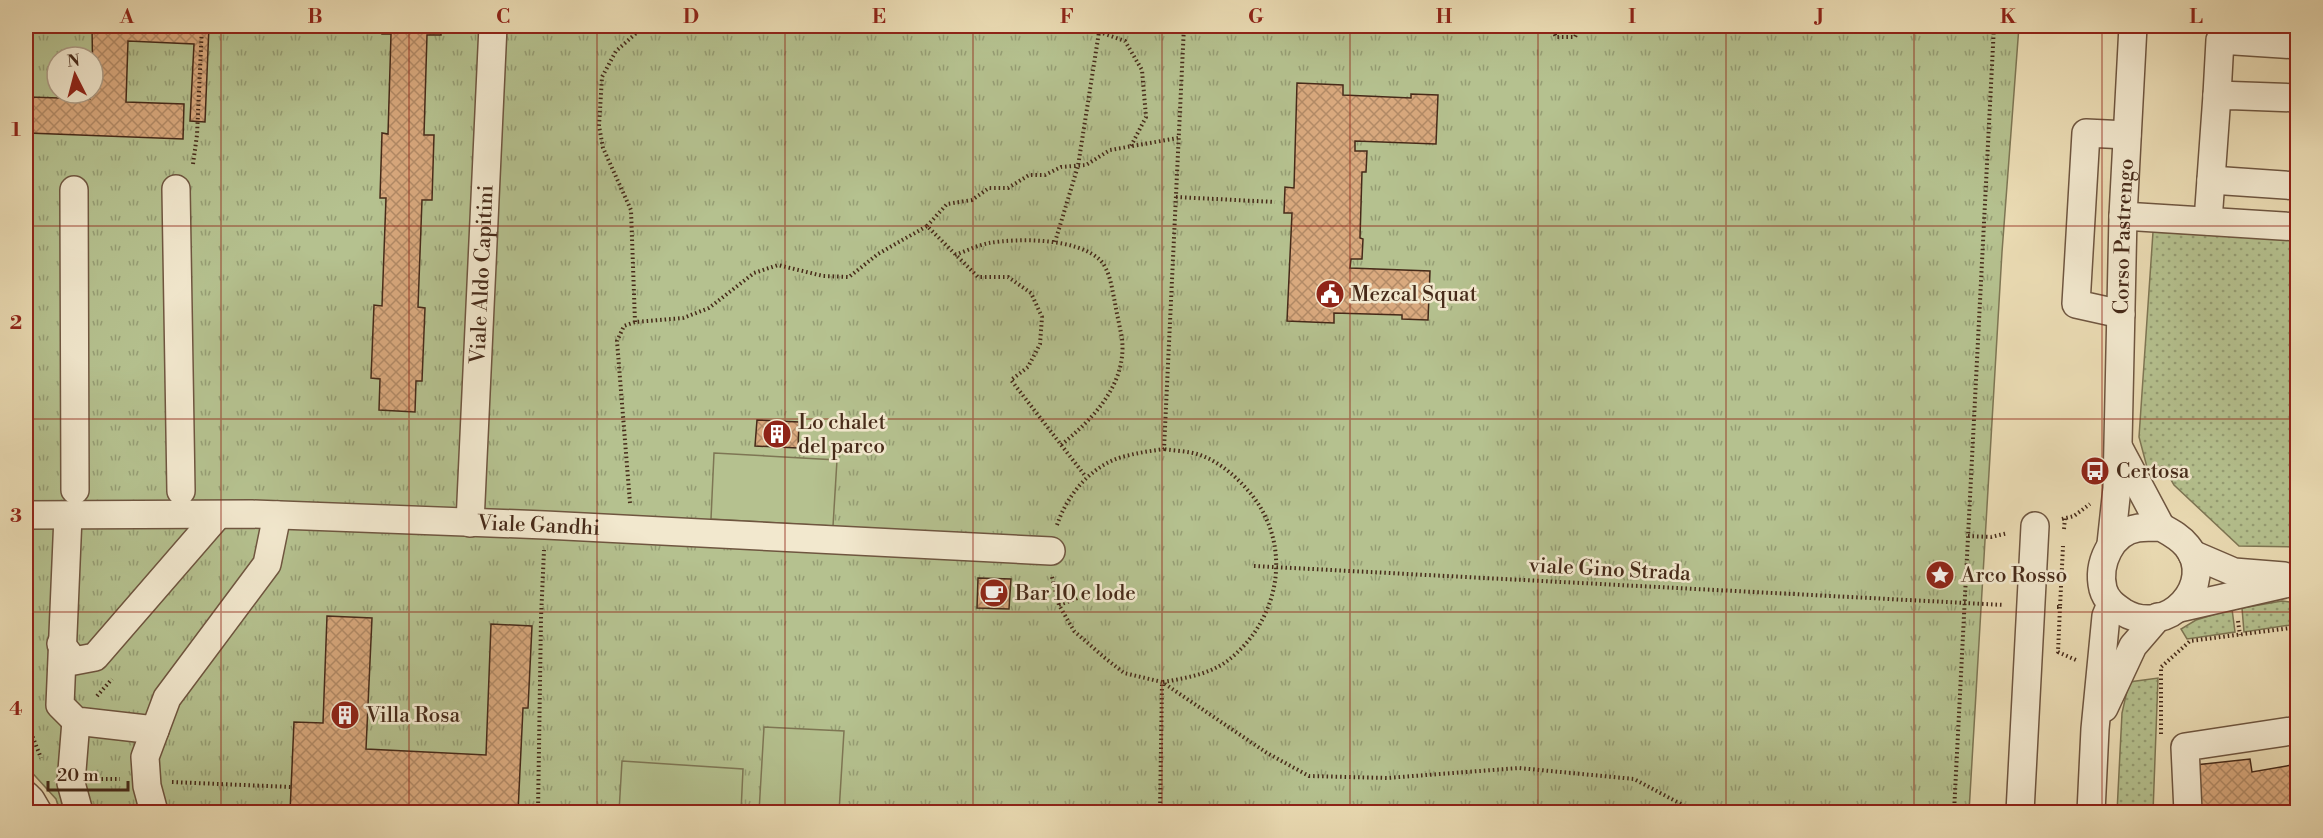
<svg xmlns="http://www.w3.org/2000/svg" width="2323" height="838" font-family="'Libre Bodoni',serif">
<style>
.grass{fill:url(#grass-dots);stroke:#7e7654;stroke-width:1.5}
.park{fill:url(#park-tufts);stroke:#7e7654;stroke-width:1.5;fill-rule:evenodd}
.garden{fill:#b5c18f;stroke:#7e7654;stroke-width:1.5}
.building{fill:url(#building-cross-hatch);stroke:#462a19;stroke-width:1.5}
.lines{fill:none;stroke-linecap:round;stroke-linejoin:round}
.minor-casing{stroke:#6f5640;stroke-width:30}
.path{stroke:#462a19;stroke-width:4;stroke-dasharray:1.5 3;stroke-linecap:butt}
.minor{stroke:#f2e8ce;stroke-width:27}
.grid{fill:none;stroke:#8f2418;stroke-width:1.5;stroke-opacity:0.55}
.labels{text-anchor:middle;stroke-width:5;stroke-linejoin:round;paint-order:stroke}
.street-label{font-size:21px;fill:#462a19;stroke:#f2e8ce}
.poi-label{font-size:21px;fill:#462a19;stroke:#f2e8ce;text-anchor:start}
.neatline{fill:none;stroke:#8f2418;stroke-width:2}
.grid-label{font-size:20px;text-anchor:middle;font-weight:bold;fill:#8f2418}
</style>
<defs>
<pattern id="grass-dots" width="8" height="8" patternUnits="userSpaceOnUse" patternTransform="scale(1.5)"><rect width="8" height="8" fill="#b5c18f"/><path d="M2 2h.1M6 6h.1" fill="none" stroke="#959d74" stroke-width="1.8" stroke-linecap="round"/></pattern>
<pattern id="park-tufts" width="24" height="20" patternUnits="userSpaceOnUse" patternTransform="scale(1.5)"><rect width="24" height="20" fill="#b5c18f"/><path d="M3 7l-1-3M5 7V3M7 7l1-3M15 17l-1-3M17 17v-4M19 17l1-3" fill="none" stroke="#959d74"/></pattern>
<pattern id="building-cross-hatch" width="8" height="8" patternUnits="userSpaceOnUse" patternTransform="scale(1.5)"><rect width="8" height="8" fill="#d9a97e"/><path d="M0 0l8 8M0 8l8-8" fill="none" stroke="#b28a66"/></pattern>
</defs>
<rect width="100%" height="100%" fill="#ebdcb4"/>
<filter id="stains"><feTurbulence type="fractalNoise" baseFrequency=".00333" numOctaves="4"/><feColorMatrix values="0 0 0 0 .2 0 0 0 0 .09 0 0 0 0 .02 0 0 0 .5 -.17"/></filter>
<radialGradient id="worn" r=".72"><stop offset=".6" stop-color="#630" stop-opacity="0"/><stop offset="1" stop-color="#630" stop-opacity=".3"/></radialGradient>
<path class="grass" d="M2153,232L2297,240V547L2239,546L2174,485L2163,466L2148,471L2139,437Z
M2282,601L2297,603V624L2244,632L2242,608Z
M2232,609L2235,632L2187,639L2181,629L2196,620Z
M2158,678L2153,812H2117L2122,713L2129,682Z"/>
<path class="park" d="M26,26H2019L2002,252L1969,812H60L56,799L26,766ZM57,57H93V93H57Z"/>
<path class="garden" d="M714,453L837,460L833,526L711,519Z
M764,727L844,731L839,812H759Z
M622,761L743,769L741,812H619Z"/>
<path class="building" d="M92,26H209L205,122L190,121L194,44L128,41L126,102L184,104L183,139L28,133L29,97L90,99V93H93Z
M382,26H441V35H427L424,135H434L432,200H422L418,307L425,308L422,381H416L415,412L379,410L380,379L371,378L374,305L382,306L386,198H380L382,133L388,134L391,34H382Z
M1297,83L1343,85V95L1411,98V94L1438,95L1436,144L1355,141V151H1367L1366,172H1362L1360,238L1363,239L1362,259H1351L1350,268L1430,271L1428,320L1402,319V315L1334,313V323L1287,321L1292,213H1284L1285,187L1294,188Z
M757,420L799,422L798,448L755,446Z
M978,578L1011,579L1009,609L977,608Z
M327,616L372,618L366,749L486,755L491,624L532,626L528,708H523L518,812H290L294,722L323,723Z
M2250,759L2252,772L2298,764V812H2202L2195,765Z"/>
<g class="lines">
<g class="minor-casing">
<g id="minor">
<path d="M2217,95L2220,40L2298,45"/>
<path d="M2211,180L2298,186"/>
<path d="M176,189L181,491"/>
<path d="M74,190L75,490"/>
<path d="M2123,216L2298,227"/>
<path d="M2208,221L2217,95L2298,98"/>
<path d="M2121,314L2076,304L2086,133L2127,135"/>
<path d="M2119,448L2161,527"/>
<path id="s1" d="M26,515L252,514L545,525L1051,551"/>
<path d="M68,516L60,705L76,721L155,730"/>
<path id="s2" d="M470,523L493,26"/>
<path d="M2161,527C2170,532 2180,537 2187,546C2217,583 2168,639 2123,612C2114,606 2106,600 2103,589C2097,564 2111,532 2138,528C2145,527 2154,527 2161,527Z"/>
<path id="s3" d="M2111,544L2117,488L2123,216L2133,26"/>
<path d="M2192,554L2234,572L2284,576"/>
<path d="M2179,608L2298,581"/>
<path d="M61,644L74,661L95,657L218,515"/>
<path d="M2104,708L2133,646L2158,617"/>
<path d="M76,721L71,783L79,812"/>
<path d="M26,795L31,800L38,812"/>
<path d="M154,812L147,786L145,757L167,698L267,564L277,515"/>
<path d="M2020,812L2035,526"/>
<path d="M2091,812L2095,729L2106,616L2111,604"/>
<path d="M2188,812L2185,747L2298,730"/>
</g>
</g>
<path class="path" d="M1082,26L1125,41L1142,70L1146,117L1131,146
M1551,26L1556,37H1575L1580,26
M193,164L197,135L202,26
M1176,197L1275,202
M927,226L947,204L972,200L989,188H1008L1029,175H1045L1061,167L1086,165L1110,150L1178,138
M1055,242L1078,166L1099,32
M955,255C966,251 978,245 989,243C1019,238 1077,238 1100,260C1110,270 1112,289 1115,303C1117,315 1120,327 1122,339C1127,384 1093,419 1061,445
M635,322L631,210L603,148L599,126L602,77L616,51L643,27L648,26
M630,503L617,341L624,326L635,322L683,318L709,308L754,273L778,265L823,276L849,277L878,254L927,226L978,277H1008L1031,293L1042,317L1040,344L1028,367L1011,380L1086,477
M2062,519L2074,516L2090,504
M1057,525C1067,495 1091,466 1122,457C1136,453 1150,451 1164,449L1184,26
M2064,529L2065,518
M1968,536L1991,537L2008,533
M1254,566L2004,605
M1052,577L1059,605L1074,631L1105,658L1124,673L1162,682L1267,753L1309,776L1387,778L1519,768L1634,779L1696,812
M1059,605L1088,594
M2057,607H2060L2063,546
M2060,607L2058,652L2076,660
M2238,621L2240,635
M1163,682C1186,678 1212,674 1231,658C1284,614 1293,537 1244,486C1232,473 1217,461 1200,455C1189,451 1175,451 1164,449
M97,696L112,679
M26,720L41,758
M2161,734V667L2190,641L2298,627
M97,779H120
M172,782L291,787
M538,812L541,618L544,550
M1160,812L1162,683
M1954,812L1994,26"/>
<use href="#minor" class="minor"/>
</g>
<path class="grid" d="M221,26V812M409,26V812M597,26V812M785,26V812M973,26V812M1162,26V812M1350,26V812M1538,26V812M1726,26V812M1914,26V812M2102,26V812M26,226H2298M26,419H2298M26,612H2298"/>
<defs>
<g id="civic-disc" transform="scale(1.5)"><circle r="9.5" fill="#8f2418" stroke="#f2e8ce"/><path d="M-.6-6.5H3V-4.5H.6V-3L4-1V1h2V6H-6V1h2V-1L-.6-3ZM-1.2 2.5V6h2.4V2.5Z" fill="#fff"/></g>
<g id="building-disc" transform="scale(1.5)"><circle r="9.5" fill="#8f2418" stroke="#f2e8ce"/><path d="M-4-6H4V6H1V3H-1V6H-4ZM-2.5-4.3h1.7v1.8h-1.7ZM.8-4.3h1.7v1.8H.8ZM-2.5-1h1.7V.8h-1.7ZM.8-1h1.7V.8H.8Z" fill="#fff"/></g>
<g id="bus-disc" transform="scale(1.5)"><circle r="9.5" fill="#8f2418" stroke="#f2e8ce"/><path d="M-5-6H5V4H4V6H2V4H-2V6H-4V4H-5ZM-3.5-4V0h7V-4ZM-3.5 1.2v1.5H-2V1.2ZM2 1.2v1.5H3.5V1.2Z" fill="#fff"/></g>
<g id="sight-disc" transform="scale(1.5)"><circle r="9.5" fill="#8f2418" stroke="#f2e8ce"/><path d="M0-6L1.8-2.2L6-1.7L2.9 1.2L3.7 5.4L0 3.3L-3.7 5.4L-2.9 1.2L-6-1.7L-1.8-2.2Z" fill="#fff"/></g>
<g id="cafe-disc" transform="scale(1.5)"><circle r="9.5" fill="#8f2418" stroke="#f2e8ce"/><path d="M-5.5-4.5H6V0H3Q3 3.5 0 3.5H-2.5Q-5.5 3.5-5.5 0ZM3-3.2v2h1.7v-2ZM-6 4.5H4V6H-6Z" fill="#fff"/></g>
</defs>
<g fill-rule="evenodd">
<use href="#civic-disc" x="1330" y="294"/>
<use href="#building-disc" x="777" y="434"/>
<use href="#bus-disc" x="2095" y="471"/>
<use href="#sight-disc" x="1940" y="575"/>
<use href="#cafe-disc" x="994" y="593"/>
<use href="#building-disc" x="345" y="715"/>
</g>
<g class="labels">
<g class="street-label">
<text dy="7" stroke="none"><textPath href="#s3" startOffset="308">Corso Pastrengo</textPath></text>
<text dy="7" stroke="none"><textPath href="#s2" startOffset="249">Viale Aldo Capitini</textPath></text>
<text dy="7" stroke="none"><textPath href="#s1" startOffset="513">Viale Gandhi</textPath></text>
<text transform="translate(1610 569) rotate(3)" y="7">viale Gino Strada</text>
</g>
<g class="poi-label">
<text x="1351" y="301">Mezcal Squat</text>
<text x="798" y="429">Lo chalet<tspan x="798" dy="24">del parco</tspan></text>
<text x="2116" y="478">Certosa</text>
<text x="1961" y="582">Arco Rosso</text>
<text x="1015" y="600">Bar 10 e lode</text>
<text x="366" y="722">Villa Rosa</text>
</g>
</g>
<rect width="2323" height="838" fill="none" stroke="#ebdcb4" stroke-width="66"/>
<g transform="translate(75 75) rotate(354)"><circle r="28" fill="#f2e8ce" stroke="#ad9c86" stroke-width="1.5"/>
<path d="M0-4.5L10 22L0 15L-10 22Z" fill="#8f2418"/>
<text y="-9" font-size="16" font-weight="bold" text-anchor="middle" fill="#462a19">N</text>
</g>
<path d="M48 781v9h80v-9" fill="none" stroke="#462a19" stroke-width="3"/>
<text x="57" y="781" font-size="18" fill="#462a19" stroke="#f2e8ce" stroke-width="4.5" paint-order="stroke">20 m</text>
<rect x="33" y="33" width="2257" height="772" class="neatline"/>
<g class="grid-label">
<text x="127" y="23">A</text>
<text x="315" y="23">B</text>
<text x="503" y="23">C</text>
<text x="691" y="23">D</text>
<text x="879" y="23">E</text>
<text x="1067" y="23">F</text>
<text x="1256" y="23">G</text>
<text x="1444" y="23">H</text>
<text x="1632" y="23">I</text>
<text x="1820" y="23">J</text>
<text x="2008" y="23">K</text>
<text x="2196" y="23">L</text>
<text x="16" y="136">1</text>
<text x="16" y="329">2</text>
<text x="16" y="522">3</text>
<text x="16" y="715">4</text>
</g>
<rect width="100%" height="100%" filter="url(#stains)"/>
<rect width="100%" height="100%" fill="url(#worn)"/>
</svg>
